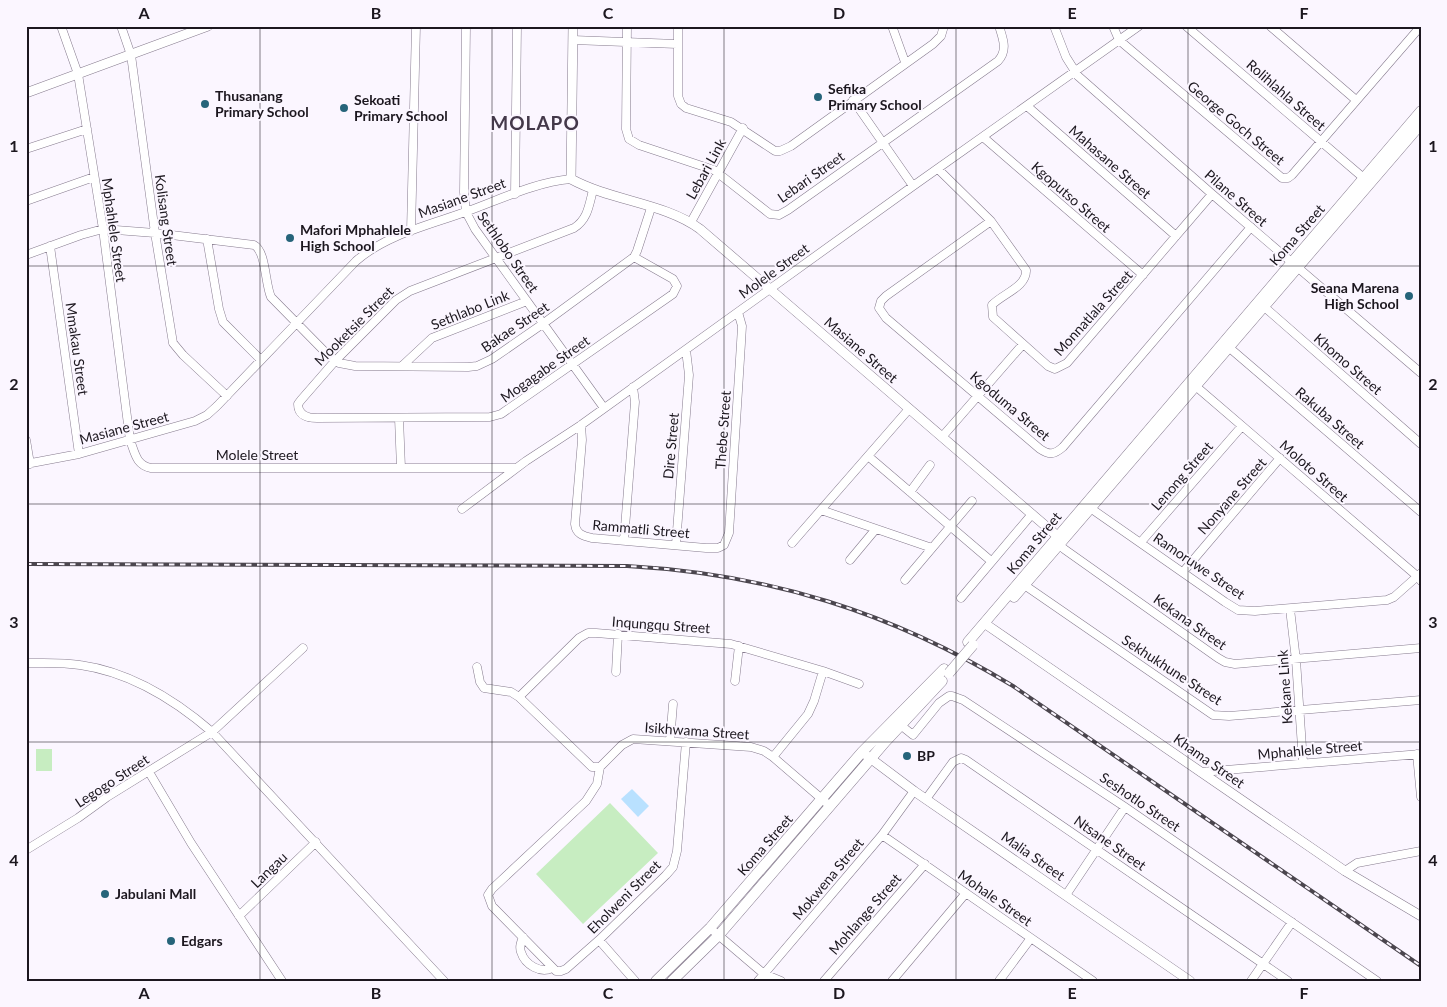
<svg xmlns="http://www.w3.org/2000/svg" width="1447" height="1007" font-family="Lato,sans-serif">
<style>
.green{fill:#c7edc1}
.water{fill:#b9e1ff}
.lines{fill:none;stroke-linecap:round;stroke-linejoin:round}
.minor-casing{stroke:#867b8e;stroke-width:9}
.tertiary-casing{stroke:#867b8e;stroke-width:10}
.secondary-casing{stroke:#867b8e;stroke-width:11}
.minor{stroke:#fff;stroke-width:8}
.tertiary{stroke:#fff;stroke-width:9}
.secondary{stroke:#fff;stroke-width:10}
.rail-casing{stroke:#4b464e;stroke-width:4}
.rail{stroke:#fbf6ff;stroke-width:2;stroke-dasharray:5.5;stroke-linecap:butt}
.secondary-bridge-casing{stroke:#867b8e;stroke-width:11;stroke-linecap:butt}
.secondary-bridge{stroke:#fff;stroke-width:10}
.grid{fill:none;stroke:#1c171f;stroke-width:1;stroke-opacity:0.55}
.poi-dot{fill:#26647a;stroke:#fbf6ff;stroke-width:2}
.labels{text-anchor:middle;stroke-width:4;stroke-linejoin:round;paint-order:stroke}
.poi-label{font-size:14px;font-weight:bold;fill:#1c171f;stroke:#fbf6ff;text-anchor:start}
.street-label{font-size:14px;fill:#1c171f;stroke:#fbf6ff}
.district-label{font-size:19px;font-weight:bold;letter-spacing:1px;fill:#44394a;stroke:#fbf6ff}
.neatline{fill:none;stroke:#1c171f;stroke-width:2}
.grid-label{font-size:16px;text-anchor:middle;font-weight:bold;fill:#1c171f}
</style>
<rect width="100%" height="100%" fill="#fbf6ff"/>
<path class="green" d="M36,749H52V771H36Z
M610,803L658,853L583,924L536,874Z"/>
<path class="water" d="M632,789L649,806L638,817L621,799Z"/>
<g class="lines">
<g class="minor-casing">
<path id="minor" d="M61,26L78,74L103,229L130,440C135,453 136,465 151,468H516
M121,26L131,55L155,233L173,343L183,355L227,396
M466,26L464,192L466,212L475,229L604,408
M627,26L626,129L629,139L639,145L714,170L770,214L779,215L788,210L998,61C1008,50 1003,39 999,26
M678,26V96L681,104L686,108L731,122L775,151H780L791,146L933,44L941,36L944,26
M892,26L905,62
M1054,26L1066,57L1078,76L1212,194L1421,373
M1113,26L1119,40L1282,178H1288L1292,175L1421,26
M1186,26L1366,180
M1270,26L1356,100
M573,40L677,44
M853,100L913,186
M1027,106L1176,236
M983,137L1143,275
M26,149L87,129
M938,169L991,221L1026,270C1027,287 1002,294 992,305L993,317L1048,366L1055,369L1067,363L1212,194
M593,190C589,205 588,219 574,228L410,291L396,300L335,361L301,400L298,404C298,415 307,418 317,418L490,417L501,414L673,294L677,286L673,279L634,257
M515,194L517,26
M26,201L94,177
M991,221L886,296L881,301L879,308L886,318L1040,449C1049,455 1054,455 1063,447L1251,227
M691,222L743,128
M411,231L416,26
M207,239L219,309L223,322L261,360
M50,246L79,454
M26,255L81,235L103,229L155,233L254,245C266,251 265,284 271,297L329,356L339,363L355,366L468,367L477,366L492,359L544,323L634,257L637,251L651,208
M1261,304L1421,444
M1225,344L1421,512
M402,366L432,338L527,301
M1192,383L1417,576L1421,581
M399,418L401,468
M581,425L582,440L575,524C576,534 583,536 592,538L706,548H718L724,545L729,533L741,343L742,326L738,312
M942,437L1023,344
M26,440L30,464
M868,456L991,561
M26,464L79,454L195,421L207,415L217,406L356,261C387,234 430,225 468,211C501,199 536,182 571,179
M910,492L930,465
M1086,505L1225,602L1238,610L1255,611L1387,600L1394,597L1421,573
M462,509L526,461L581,425L913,186L1139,26
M821,510L932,548
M624,540L635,402L633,387
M1055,541L1064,549L1218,658L1225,662L1235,664L1421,648
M1141,542L1242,426
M792,543L909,409
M676,544L689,375L686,350
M850,560L875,530
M1183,572L1280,458
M905,580L972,501
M1020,582L1213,715L1229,716L1421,700
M961,598L1032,514
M1290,609L1296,660L1303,762
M26,663C44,663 62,662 80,665C130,672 175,700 212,732L444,981
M477,667L480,682L484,688L511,692L519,697L592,767H600L622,745L633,739L751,747L764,751L773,757L830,806
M616,672L618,634
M735,681L739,646
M519,697L579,638L588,633H596L731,644L823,671L859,684
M898,723L913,735L939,703L949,696H952L963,700L1125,807L1377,981
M670,741L673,704
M1417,754L1421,797
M773,757L808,714L814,701L823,671
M600,767L597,784L586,801L492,889L488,895L492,906L556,971H561L566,969L599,940L666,875L673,867L677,851L686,742
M149,772L191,843L282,981
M1201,772L1421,754
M926,799L953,762L961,758L966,760L1288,981
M882,835L1093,981
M26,850L78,818L107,797L212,732L303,648
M1345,871L1357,863L1421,851
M1066,895L1125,807
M239,916L316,842
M710,928L764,974L781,981
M523,937C521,942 519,947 521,952C525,965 541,974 552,968
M599,940L635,981
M758,981L882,835L914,791
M824,981L925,864
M892,981L966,893
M999,981L1031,938
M1251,981L1292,922"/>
</g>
<g class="tertiary-casing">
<path id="tertiary" d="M573,26L571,179C611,201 665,203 700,229L1062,540
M26,93L208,26
M984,623L1345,871L1421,916
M862,752L914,791L1190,981"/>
</g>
<g class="secondary-casing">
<path id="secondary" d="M1014,597L1421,124
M968,642L1421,111
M656,981L710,928L862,752L944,669
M672,981L719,935L886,741L942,681"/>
</g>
<use href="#minor" class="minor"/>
<use href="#tertiary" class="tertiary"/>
<use href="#secondary" class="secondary"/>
<g class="rail-casing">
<path id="rail" d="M26,564L627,566C769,574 891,612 1013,686L1421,966"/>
</g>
<use href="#rail" class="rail"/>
<g class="secondary-bridge-casing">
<path id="secondary-bridge" d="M949,673L973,645"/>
</g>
<use href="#secondary-bridge" class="secondary-bridge"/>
</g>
<path class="grid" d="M260,26V981M492,26V981M724,26V981M956,26V981M1188,26V981M26,266H1421M26,504H1421M26,742H1421"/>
<g class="poi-dot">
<circle cx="818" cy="97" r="5"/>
<circle cx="205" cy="104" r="5"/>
<circle cx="344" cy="108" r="5"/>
<circle cx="290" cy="238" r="5"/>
<circle cx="1409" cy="296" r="5"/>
<circle cx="907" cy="756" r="5"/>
<circle cx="105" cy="894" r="5"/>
<circle cx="171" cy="941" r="5"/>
</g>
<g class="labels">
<g class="poi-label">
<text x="828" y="94">Sefika<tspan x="828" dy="16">Primary School</tspan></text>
<text x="215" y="101">Thusanang<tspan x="215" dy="16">Primary School</tspan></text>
<text x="354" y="105">Sekoati<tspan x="354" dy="16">Primary School</tspan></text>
<text x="300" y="235">Mafori Mphahlele<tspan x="300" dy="16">High School</tspan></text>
<text x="1399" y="293" text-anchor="end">Seana Marena<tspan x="1399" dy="16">High School</tspan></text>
<text x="917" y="761">BP</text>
<text x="115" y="899">Jabulani Mall</text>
<text x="181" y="946">Edgars</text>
</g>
<g class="street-label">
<text transform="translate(1286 95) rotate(41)" y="5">Rolihlahla Street</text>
<text transform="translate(1236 123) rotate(40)" y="5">George Goch Street</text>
<text transform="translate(1110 162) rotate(41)" y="5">Mahasane Street</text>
<text transform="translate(706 169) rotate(-61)" y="5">Lebari Link</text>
<text transform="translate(811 177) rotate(-35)" y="5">Lebari Street</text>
<text transform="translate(1071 197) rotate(41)" y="5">Kgoputso Street</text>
<text transform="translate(462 198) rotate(-20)" y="5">Masiane Street</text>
<text transform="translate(1236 198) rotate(41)" y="5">Pilane Street</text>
<text transform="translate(166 220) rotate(82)" y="5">Kolisang Street</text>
<text transform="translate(114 230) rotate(82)" y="5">Mphahlele Street</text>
<text transform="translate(1297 235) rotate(-49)" y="5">Koma Street</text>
<text transform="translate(508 252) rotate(55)" y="5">Sethlobo Street</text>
<text transform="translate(774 271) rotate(-36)" y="5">Molele Street</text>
<text transform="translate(470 310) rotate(-22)" y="5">Sethlabo Link</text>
<text transform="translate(1093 313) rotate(-48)" y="5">Monnatlala Street</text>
<text transform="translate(354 326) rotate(-45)" y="5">Mooketsie Street</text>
<text transform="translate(515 327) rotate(-34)" y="5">Bakae Street</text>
<text transform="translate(77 349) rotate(82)" y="5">Mmakau Street</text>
<text transform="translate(861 350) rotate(41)" y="5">Masiane Street</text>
<text transform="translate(1348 364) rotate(41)" y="5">Khomo Street</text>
<text transform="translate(545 369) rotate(-35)" y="5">Mogagabe Street</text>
<text transform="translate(1010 406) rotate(40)" y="5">Kgoduma Street</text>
<text transform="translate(1330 418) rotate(41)" y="5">Rakuba Street</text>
<text transform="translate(124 428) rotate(-15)" y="5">Masiane Street</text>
<text transform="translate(723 430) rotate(-86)" y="5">Thebe Street</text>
<text transform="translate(671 446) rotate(-85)" y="5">Dire Street</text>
<text x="257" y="460">Molele Street</text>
<text transform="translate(1314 471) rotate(41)" y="5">Moloto Street</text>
<text transform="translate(1182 476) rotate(-49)" y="5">Lenong Street</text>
<text transform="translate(1232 496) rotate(-49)" y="5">Nonyane Street</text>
<text transform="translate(641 529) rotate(5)" y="5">Rammatli Street</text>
<text transform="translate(1034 543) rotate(-50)" y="5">Koma Street</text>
<text transform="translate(1199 566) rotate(34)" y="5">Ramoruwe Street</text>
<text transform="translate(1190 622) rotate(35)" y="5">Kekana Street</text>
<text transform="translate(661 625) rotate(4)" y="5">Inqungqu Street</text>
<text transform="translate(1172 670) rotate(33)" y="5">Sekhukhune Street</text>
<text transform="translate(1285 687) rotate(-94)" y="5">Kekane Link</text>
<text transform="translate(697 731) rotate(4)" y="5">Isikhwama Street</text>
<text transform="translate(1310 750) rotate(-5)" y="5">Mphahlele Street</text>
<text transform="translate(1209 761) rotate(35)" y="5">Khama Street</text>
<text transform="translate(112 781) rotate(-33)" y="5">Legogo Street</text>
<text transform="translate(1140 802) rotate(34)" y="5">Seshotlo Street</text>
<text transform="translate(1110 843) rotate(35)" y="5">Ntsane Street</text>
<text transform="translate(765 845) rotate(-49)" y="5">Koma Street</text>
<text transform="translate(1033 856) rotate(35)" y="5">Malia Street</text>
<text transform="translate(269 870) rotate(-44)" y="5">Langau</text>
<text transform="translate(828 879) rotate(-50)" y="5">Mokwena Street</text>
<text transform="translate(624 897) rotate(-45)" y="5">Eholweni Street</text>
<text transform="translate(995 898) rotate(35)" y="5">Mohale Street</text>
<text transform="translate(865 914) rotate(-49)" y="5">Mohlange Street</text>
</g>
<g class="district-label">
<text x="535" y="130">MOLAPO</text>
</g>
</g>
<rect width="1447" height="1007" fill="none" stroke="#fbf6ff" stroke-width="55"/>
<rect x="28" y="28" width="1392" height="952" class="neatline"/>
<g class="grid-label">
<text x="144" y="19">A</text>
<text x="376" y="19">B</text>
<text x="608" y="19">C</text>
<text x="839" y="19">D</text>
<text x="1072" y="19">E</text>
<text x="1304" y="19">F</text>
<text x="14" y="152">1</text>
<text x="1433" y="152">1</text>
<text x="14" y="390">2</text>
<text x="1433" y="390">2</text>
<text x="14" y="628">3</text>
<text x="1433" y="628">3</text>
<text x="14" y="866">4</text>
<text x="1433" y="866">4</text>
<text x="144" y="999">A</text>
<text x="376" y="999">B</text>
<text x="608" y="999">C</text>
<text x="839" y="999">D</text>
<text x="1072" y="999">E</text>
<text x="1304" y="999">F</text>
</g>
</svg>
